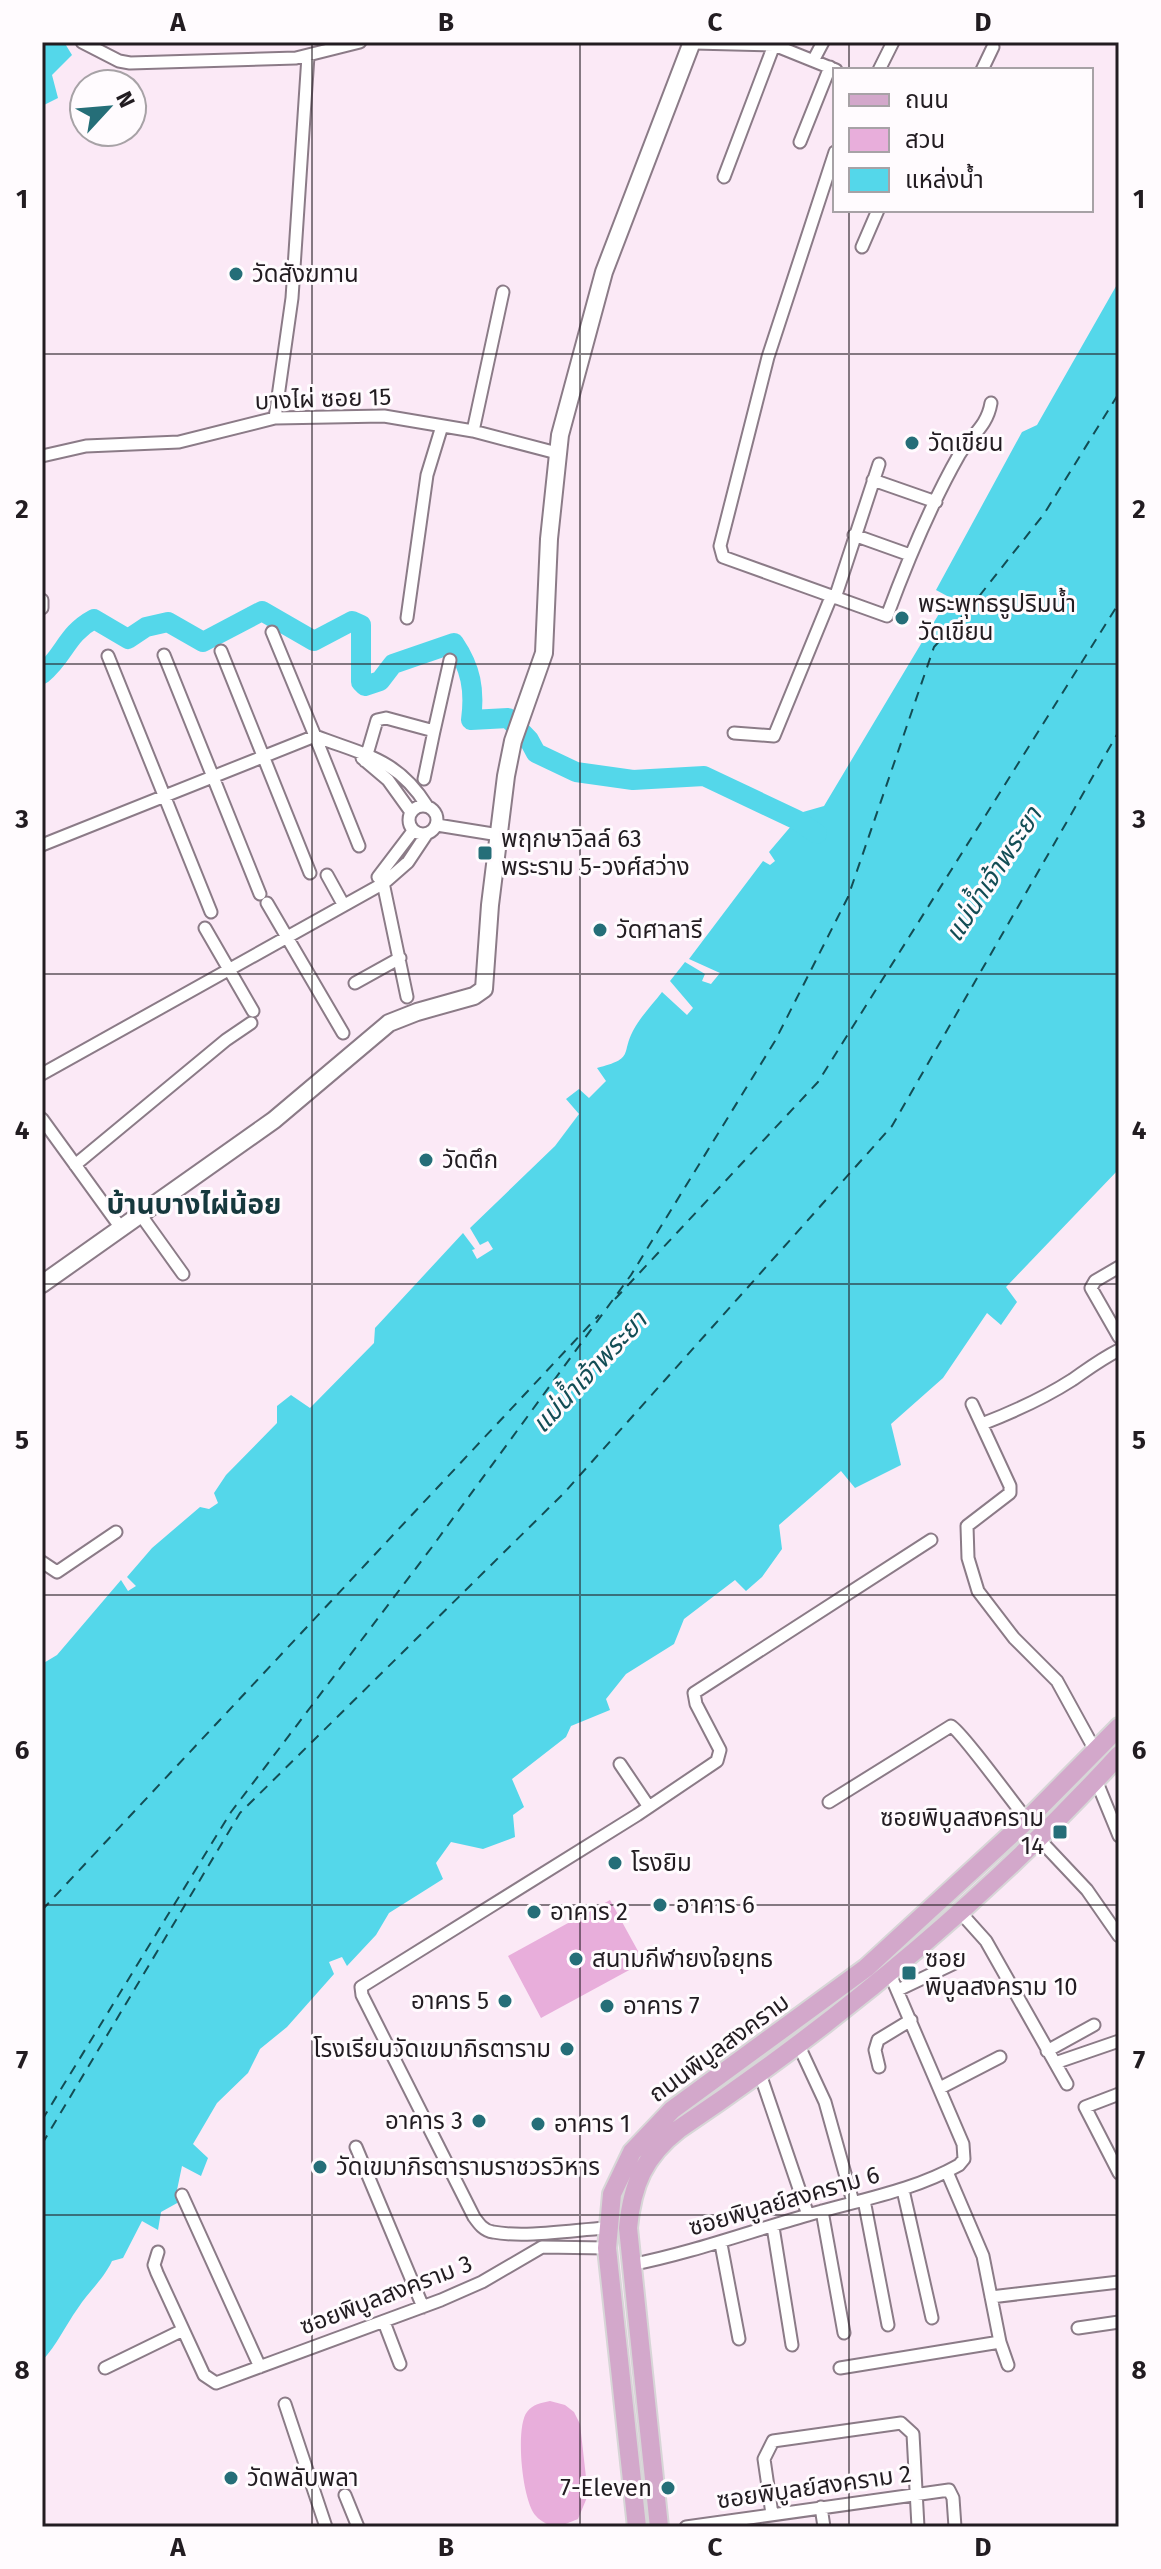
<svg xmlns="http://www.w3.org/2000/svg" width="1161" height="2569" font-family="'Fira Sans','Noto Sans Thai',sans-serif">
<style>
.green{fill:#e8aedb}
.water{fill:#54d7ea}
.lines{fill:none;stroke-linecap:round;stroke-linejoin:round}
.river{stroke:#54d7ea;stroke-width:20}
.ferry{stroke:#134d55;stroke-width:2;stroke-dasharray:10 8;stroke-linecap:butt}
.street-casing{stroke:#8b7b87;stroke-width:15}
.secondary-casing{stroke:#8b7b87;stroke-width:20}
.primary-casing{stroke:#d7d6d7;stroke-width:22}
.street{stroke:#fff;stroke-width:11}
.secondary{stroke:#fff;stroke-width:16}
.primary{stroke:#d3a8cb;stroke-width:18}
.grid{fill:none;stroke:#221c21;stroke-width:2;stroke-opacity:0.55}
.poi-dot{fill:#256e78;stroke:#fffbfe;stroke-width:3}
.labels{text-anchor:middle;stroke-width:6;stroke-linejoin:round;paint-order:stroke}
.poi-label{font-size:24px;fill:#221c21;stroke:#fffbfe;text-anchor:start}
.street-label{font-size:24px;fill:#221c21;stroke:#fffbfe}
.water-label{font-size:26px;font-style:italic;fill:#134d55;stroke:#fffbfe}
.quarter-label{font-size:28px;font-weight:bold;fill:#16383d;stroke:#fffbfe}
.neatline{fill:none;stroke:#221c21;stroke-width:3}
.grid-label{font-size:26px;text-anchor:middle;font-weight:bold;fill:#221c21}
</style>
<rect width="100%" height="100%" fill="#fbe9f6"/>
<path class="green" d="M610,1900L644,1962L541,2018L508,1956Z
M550,2401L565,2405L574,2412L580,2424L588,2495L578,2519L558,2527C550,2526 541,2522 536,2516C522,2502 515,2427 527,2412C533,2404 541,2403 550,2401Z"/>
<path class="water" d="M42,42H64L72,55L52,75L58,98L42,106Z
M1119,281V1169L1006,1287L1017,1302L1001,1325L987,1313L943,1378L891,1424L901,1465L855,1488L841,1471L779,1525L782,1549L762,1577L746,1591L735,1580L684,1619L674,1644L626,1674L606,1699L610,1710L571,1726L566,1737L512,1779L524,1807L513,1815L515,1837L483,1849L451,1842L436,1863L443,1879L389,1913L376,1935L347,1966L342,1957L329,1962L334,1974L287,2027L260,2049L248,2073L217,2103L193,2144L208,2158L201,2176L182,2166L177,2190L179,2202L161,2212L158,2230L142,2221L123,2258L112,2261C103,2280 89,2291 78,2308C65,2326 57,2345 42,2361V1664L57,1655L121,1580L128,1591L136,1586L127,1577L152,1548L200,1507L209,1509L218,1503L214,1493L226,1475L277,1423V1406L291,1395L310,1408L374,1343L375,1328L463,1233L475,1249L472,1250L477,1259L493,1249L488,1241L480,1245L470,1228L555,1146L579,1114L566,1099L579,1089L589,1098L606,1081L597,1068C636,1058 620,1054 634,1029C641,1016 653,1004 662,992L687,1015L693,1008L670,981L685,962L705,974L702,981L711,984L720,973L689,959L763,861L770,865L775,861L769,852L803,812L824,806L949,597L936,590L1022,432L1037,425Z"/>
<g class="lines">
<path class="river" d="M42,674C65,655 66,634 94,619L128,639L146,627L168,622L203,642L262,611L314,641L352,621L361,625V682L365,686L380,681L393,664L454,643C471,668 475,690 471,720L508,718L529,740L536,753L576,772L633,780L704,776L797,820L817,834"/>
<path class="ferry" d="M615,1299L818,1082L1119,603
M42,1910L599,1315
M42,2120L231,1812L432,1547L631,1275L775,1041L848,897L934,647L969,609L1044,514L1119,393
M42,2144L240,1813L564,1493L892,1126L1119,731"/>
<g class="street-casing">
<path id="street" d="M82,42L119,61L130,63L296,58L360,42
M694,43L774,45L836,70
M814,59L823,42
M879,70L893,42
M982,70L993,47
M800,142L830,67
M835,152L768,357L720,546L723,557L887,616C907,562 930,506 959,455C971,435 987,427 991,403
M724,177L774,45
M862,247L878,210
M275,418L292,298L308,56
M473,431L503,292
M42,456L86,446L179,442L275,418L384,416L473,431L557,453
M873,480L936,502
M854,535L910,555
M835,598L879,464
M42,600V608
M407,618L427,475L442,426
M272,632L315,736C364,755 397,758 427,806
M221,651L310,873
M164,655L260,894
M108,656L211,912
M734,733L774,736L831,597
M362,758L388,780L411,812
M365,761L377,720L386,718L434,731L450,660
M424,779L434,731
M409 820a14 14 0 1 1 28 0a14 14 0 1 1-28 0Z
M437,825L499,835
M42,845L315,736L359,846
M381,873L407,997
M327,875L343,904
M378,877L413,831
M267,903L343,1033
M205,928L253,1011
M355,983L400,958
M42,1074L384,883L408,862L426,835
M42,1119L121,1228
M75,1165L226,1040L251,1023
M140,1214L183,1274
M1119,1267L1095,1281L1091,1288L1119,1337
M972,1404L1010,1486V1493L967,1526L968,1558L978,1591L1014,1638L1057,1681L1096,1752
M982,1424C1013,1412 1044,1398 1072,1380C1088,1369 1101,1359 1119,1350
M42,1562L57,1572L116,1532
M620,1764L649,1807
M1096,1780L1119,1836
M829,1802L951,1726C960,1730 1015,1805 1027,1820
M1038,1838L1087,1890L1119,1936
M960,1912L986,1941L1067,2084
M898,1990L959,1961
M798,2044L825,2102L853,2202
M1047,2051L1094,2025
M1055,2063L1119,2041
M879,2067L875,2050L878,2040L911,2020
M759,2071L808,2215
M940,2088L1000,2057
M1119,2094L1085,2107L1119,2173
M356,2147L423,2307
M903,2190L932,2318
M182,2195L260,2367
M864,2200L888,2325
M822,2211L844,2333
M773,2227L792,2345
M606,2228C573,2230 525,2238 493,2232C484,2231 479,2224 474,2217L362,1995L361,1987L637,1815L717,1761L720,1750L696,1704L694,1693L931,1540
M721,2244L739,2339
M158,2252L154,2265L157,2273L204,2375L216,2383L441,2300L482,2282L542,2247L607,2248
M630,2265C691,2253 748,2232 808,2215C859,2200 913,2191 959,2165L964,2159L963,2144L890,1974
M991,2297L1119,2282
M384,2322L400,2364
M1078,2328L1119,2322
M1000,2342L1008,2365
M105,2368L183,2330
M840,2368L1000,2342L983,2256L947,2172
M285,2404L326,2527
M345,2495L358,2527
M821,2507L824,2527
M772,2514L764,2459L773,2441L901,2423L913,2434L918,2527
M686,2527L949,2490L953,2498L955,2527"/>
</g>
<g class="secondary-casing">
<path id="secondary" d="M42,1284L274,1120L389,1023L417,1012L474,996L484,989L490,905L506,776L513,741L544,653L549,539L560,435L604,272L692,42"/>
</g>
<g class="primary-casing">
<path id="primary" d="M637,2527L607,2248L612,2194L632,2152L672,2110L866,1968L1027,1820L1119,1727
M659,2527L628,2228C632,2185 644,2156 679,2129C840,2021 988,1898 1119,1755"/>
</g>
<use href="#street" class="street"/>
<use href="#secondary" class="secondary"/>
<use href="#primary" class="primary"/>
</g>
<path class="grid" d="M312,42V2527M580,42V2527M849,42V70M849,210V2527M42,354H1119M42,664H1119M42,974H1119M42,1284H1119M42,1595H1119M42,1905H1119M42,2215H1119"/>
<g class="poi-dot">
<circle cx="236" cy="274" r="8"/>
<circle cx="912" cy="443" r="8"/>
<circle cx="902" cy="618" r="8"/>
<rect x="477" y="845" width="16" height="16" rx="4"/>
<circle cx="600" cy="930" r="8"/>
<circle cx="426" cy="1160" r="8"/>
<rect x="1052" y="1824" width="16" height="16" rx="4"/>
<circle cx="615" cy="1863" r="8"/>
<circle cx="660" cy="1905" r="8"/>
<circle cx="534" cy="1912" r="8"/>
<circle cx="576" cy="1959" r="8"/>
<rect x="901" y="1965" width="16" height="16" rx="4"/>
<circle cx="505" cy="2001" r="8"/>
<circle cx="607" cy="2006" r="8"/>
<circle cx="567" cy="2049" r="8"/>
<circle cx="479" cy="2121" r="8"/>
<circle cx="538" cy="2124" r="8"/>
<circle cx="320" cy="2167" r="8"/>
<circle cx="231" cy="2478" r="8"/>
<circle cx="668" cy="2488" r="8"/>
</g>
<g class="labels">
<g class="poi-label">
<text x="252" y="282">วัดสังฆทาน</text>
<text x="928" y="451">วัดเขียน</text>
<text x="918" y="612">พระพุทธรูปริมน้ำ<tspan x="918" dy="28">วัดเขียน</tspan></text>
<text x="501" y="847">พฤกษาวิลล์ 63<tspan x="501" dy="28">พระราม 5-วงศ์สว่าง</tspan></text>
<text x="616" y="938">วัดศาลารี</text>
<text x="442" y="1168">วัดตึก</text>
<text x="1044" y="1826" text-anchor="end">ซอยพิบูลสงคราม<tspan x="1044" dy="28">14</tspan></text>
<text x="631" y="1871">โรงยิม</text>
<text x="676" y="1913">อาคาร 6</text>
<text x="550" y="1920">อาคาร 2</text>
<text x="592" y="1967">สนามกีฬายงใจยุทธ</text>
<text x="925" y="1967">ซอย<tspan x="925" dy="28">พิบูลสงคราม 10</tspan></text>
<text x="489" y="2009" text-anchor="end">อาคาร 5</text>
<text x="623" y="2014">อาคาร 7</text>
<text x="551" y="2057" text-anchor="end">โรงเรียนวัดเขมาภิรตาราม</text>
<text x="463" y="2129" text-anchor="end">อาคาร 3</text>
<text x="554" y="2132">อาคาร 1</text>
<text x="336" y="2175">วัดเขมาภิรตารามราชวรวิหาร</text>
<text x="247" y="2486">วัดพลับพลา</text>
<text x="652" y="2496" text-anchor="end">7-Eleven</text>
</g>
<g class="street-label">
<text transform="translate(323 399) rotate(-2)" y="8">บางไผ่ ซอย 15</text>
<text transform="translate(719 2048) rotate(-36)" y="8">ถนนพิบูลสงคราม</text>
<text transform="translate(784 2201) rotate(-16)" y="8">ซอยพิบูลย์สงคราม 6</text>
<text transform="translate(386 2295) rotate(-21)" y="8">ซอยพิบูลสงคราม 3</text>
<text transform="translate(814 2487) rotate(-8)" y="8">ซอยพิบูลย์สงคราม 2</text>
</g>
<g class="water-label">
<text transform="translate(993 874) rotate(-57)" y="9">แม่น้ำเจ้าพระยา</text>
<text transform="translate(589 1372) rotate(-47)" y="9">แม่น้ำเจ้าพระยา</text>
</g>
<g class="quarter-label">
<text x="194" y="1214">บ้านบางไผ่น้อย</text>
</g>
</g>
<rect width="1161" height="2569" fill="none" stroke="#fffbfe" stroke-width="88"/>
<rect x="833" y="68" width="260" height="144" fill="#fffbfe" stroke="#a7a2a6" stroke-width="2"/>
<rect x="849" y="94" width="40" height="12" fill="#d3a8cb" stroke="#a7a2a6" stroke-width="2"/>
<text x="905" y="108" font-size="24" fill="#221c21">ถนน</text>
<rect x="849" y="128" width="40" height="24" fill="#e8aedb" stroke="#a7a2a6" stroke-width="2"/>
<text x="905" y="148" font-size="24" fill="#221c21">สวน</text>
<rect x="849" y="168" width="40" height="24" fill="#54d7ea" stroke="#a7a2a6" stroke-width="2"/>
<text x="905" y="188" font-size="24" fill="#221c21">แหล่งน้ำ</text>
<g transform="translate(108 108) rotate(64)"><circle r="38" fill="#fffbfe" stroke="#a7a2a6" stroke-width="2"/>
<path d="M0-6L14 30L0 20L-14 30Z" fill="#256e78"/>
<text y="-12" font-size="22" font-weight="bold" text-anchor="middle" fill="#221c21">N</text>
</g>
<rect x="44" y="44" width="1073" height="2481" class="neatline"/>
<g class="grid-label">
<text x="178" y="31">A</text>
<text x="446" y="31">B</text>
<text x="715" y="31">C</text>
<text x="983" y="31">D</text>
<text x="22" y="208">1</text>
<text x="1139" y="208">1</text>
<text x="22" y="518">2</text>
<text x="1139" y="518">2</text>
<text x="22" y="828">3</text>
<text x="1139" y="828">3</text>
<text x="22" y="1139">4</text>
<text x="1139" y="1139">4</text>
<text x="22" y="1449">5</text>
<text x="1139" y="1449">5</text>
<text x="22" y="1759">6</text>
<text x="1139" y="1759">6</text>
<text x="22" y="2069">7</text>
<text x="1139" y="2069">7</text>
<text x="22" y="2379">8</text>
<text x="1139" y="2379">8</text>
<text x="178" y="2556">A</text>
<text x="446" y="2556">B</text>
<text x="715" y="2556">C</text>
<text x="983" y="2556">D</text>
</g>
</svg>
